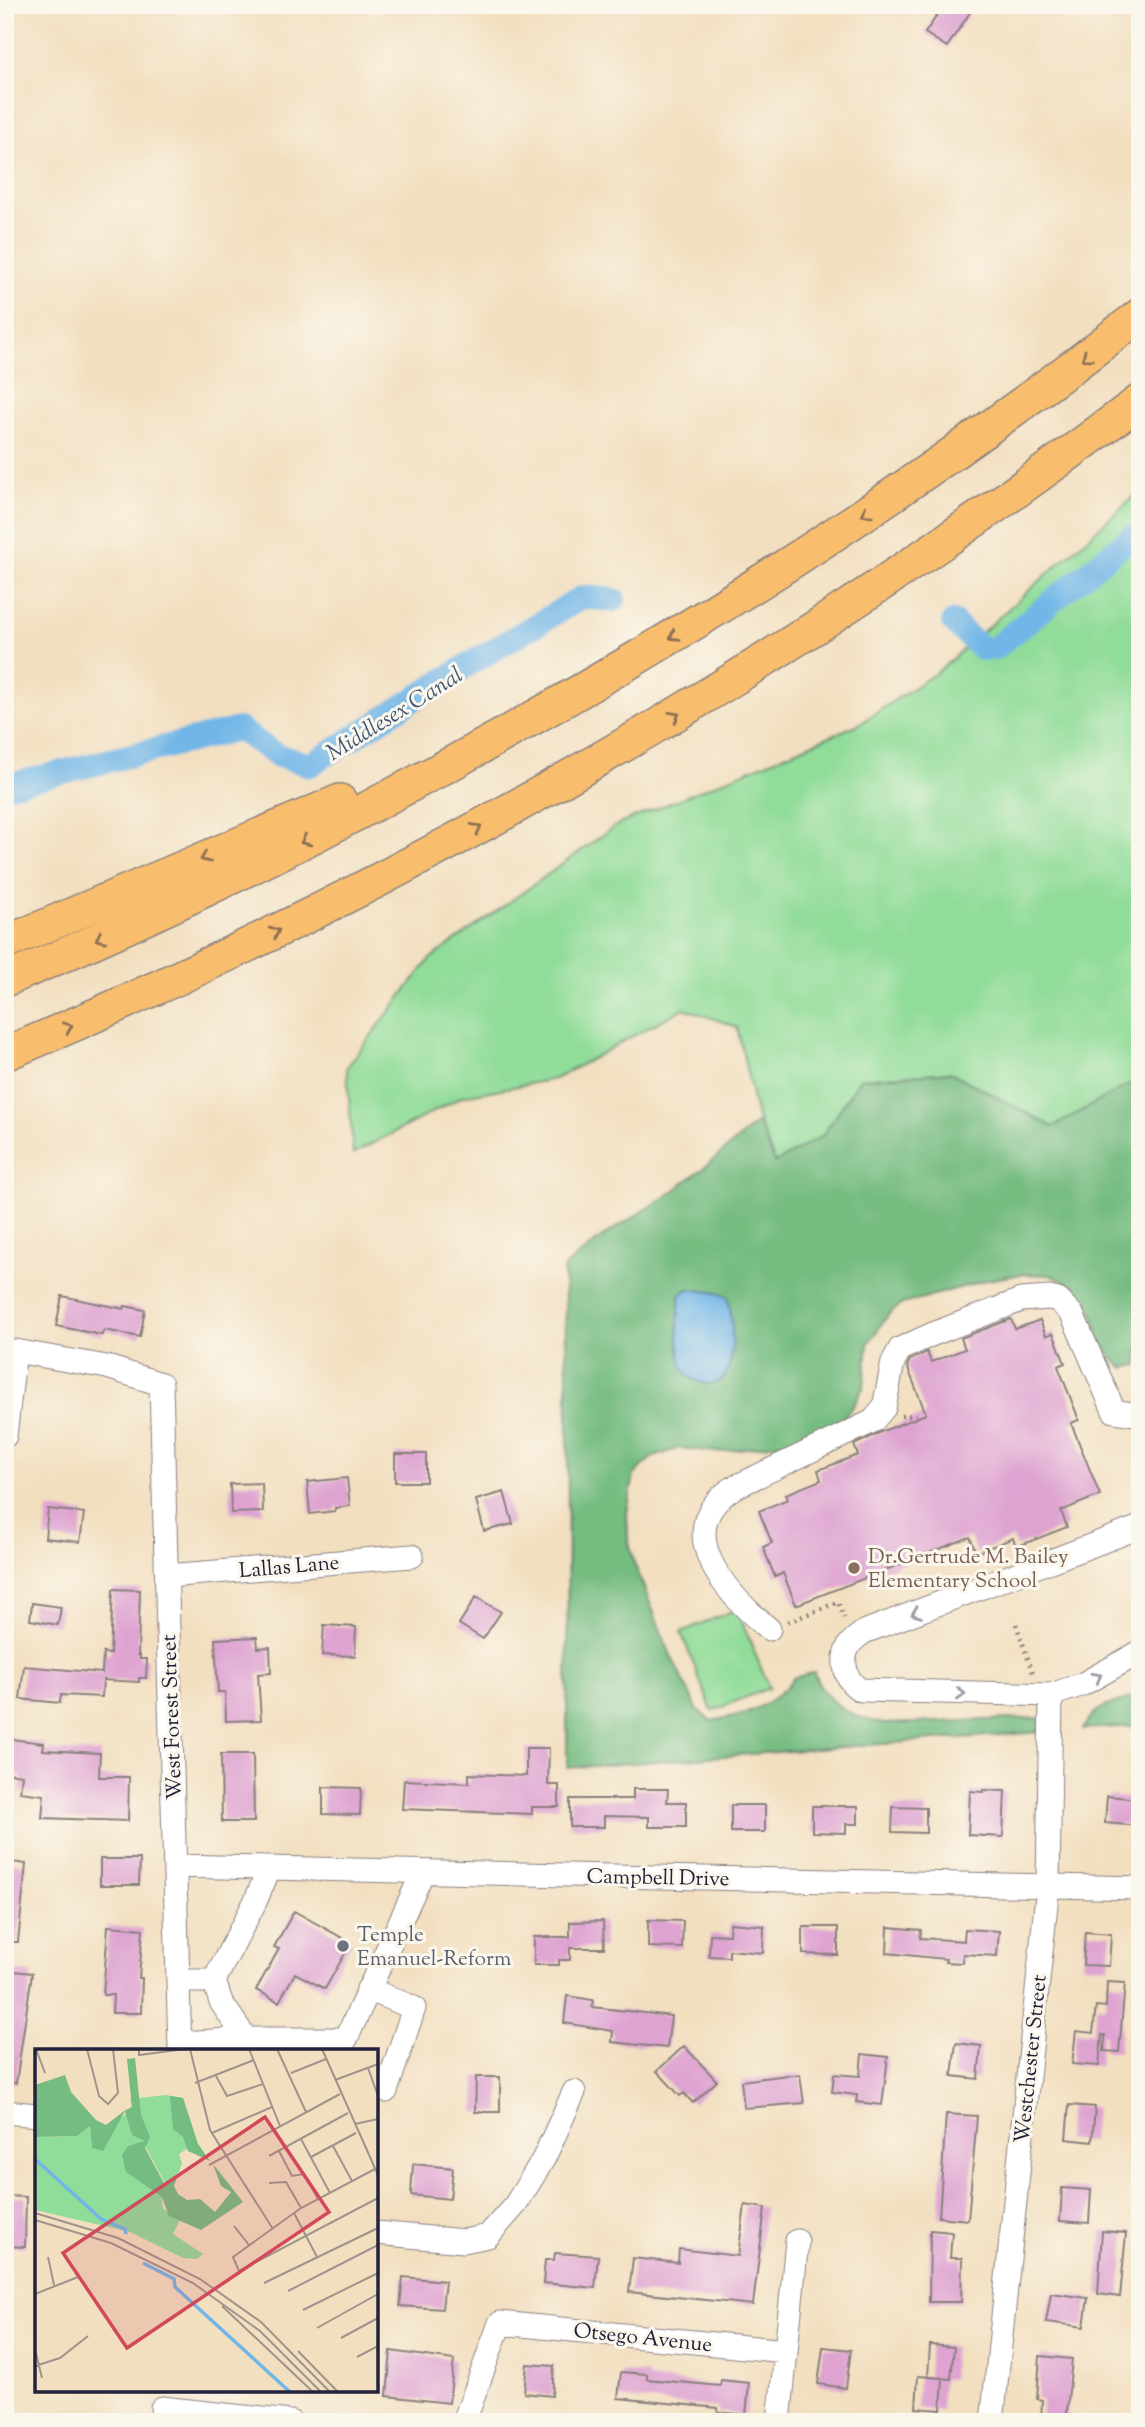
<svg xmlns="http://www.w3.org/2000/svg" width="1145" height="2427" font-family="'Sorts Mill Goudy',serif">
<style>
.green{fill:#90dc99;stroke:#597f6a;stroke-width:2}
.forest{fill:#74bc81;stroke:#4b6f5e;stroke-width:2;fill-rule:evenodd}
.water{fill:#71b6e7;stroke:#4a6c91;stroke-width:2}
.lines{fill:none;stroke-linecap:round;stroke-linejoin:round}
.canal{stroke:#71b6e7;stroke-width:24}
.building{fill:#dea3d1}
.minor-casing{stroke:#8a807e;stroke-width:25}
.highway-casing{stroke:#8a807e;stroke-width:36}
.path{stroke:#8a807e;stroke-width:4.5;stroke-dasharray:2 5;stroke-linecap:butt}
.minor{stroke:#fff;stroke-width:23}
.highway{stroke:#f9be6d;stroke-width:33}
.oneway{stroke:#8e7054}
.oneway2{stroke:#9c9ca7}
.education-dot{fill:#8d6e63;stroke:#fbf7ec;stroke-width:2.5}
.worship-dot{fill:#6b7280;stroke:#fbf7ec;stroke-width:2.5}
.labels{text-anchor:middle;stroke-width:6;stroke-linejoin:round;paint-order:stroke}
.education-label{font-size:21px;fill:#785e54;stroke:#fbf7ec;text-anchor:start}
.street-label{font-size:21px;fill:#22223b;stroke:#fbf7ec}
.worship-label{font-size:21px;fill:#5b616d;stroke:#fbf7ec;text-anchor:start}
.water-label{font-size:23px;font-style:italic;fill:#3e5677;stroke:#fbf7ec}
.inset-river{fill:none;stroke:#71b6e7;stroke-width:3.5}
.inset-road{fill:none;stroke:#9f938b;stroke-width:2}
.view{fill:#d1495b;fill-opacity:0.15;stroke:#d1495b;stroke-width:3.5}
.inset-edge{fill:none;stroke:#22223b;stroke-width:3.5}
</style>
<rect width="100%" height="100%" fill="#fbf7ec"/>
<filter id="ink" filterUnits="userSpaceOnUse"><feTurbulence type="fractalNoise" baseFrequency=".0143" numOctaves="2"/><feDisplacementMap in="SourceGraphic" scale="14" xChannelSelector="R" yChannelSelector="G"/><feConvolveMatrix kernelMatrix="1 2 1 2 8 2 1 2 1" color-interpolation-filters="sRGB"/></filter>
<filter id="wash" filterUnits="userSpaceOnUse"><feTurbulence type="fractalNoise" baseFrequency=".00686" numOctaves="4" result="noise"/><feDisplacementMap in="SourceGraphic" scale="28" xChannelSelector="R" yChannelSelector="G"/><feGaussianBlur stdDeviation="1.57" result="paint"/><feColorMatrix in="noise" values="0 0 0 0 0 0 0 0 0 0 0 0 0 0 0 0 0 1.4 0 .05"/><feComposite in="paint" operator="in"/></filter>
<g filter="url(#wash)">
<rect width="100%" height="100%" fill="#f2dfc0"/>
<path class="green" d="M1140,491V1078L1053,1127L950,1072L860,1079L823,1135L775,1163L757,1118L737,1027L684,1008L555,1079L463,1096L353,1154L347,1067L430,959L617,825L859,724L940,670Z
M1131,1225H1140V1324Z
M737,1609L769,1688L712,1711L681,1632Z"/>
<path class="forest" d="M950,1072L1053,1127L1140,1078V1225H1131L1140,1324L1138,1365L1124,1368L1115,1361L1101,1340L1091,1309L1075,1286L1049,1275L1022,1274L987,1280L902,1304L889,1314L868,1344L864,1386L854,1405L842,1419L823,1430L791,1442L718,1452L679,1448L651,1458L634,1475L627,1512L628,1538L634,1563L671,1656L697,1709L710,1721C743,1716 773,1707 793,1678L814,1672C823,1703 855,1719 885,1724L1039,1718L1040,1732L567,1768L568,1411L564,1267L605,1235L664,1198L710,1163L758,1122L775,1163L823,1135L860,1079ZM687,1289L717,1293L721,1380L707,1384L692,1379L679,1337L680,1296Z
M1140,1695V1726L1083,1729C1097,1702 1115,1705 1140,1695Z"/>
<path class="water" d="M687,1289L717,1293L728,1297C732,1317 742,1393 704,1383C695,1381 686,1376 683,1367C676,1348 678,1316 680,1296Z"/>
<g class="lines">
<path class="canal" d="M953,622L982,649L995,648L1130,538L1140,533
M5,786L239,729L276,755L310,765L471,663L583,597L614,600"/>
</g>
<g id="blocks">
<path class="building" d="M944,5H975L947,47L925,33Z
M62,1296L124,1309L125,1306L145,1310L140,1337L104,1330L102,1335L56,1326Z
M1011,1319L1015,1329L1040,1320L1046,1336L1053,1333L1065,1363L1058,1366L1079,1420L1071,1423L1100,1495L1061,1511L1067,1527L1016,1547L1013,1538L976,1553L970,1537L796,1605L783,1573L775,1577L763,1547L772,1543L759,1511L788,1499L786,1494L821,1480L818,1470L858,1455L854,1445L883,1431L926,1414L907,1366L910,1360L927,1352L931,1362L965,1349L961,1338Z
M395,1454H426V1482H395Z
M347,1478L350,1506L335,1508V1511L310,1514L307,1482Z
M262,1483L263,1512L231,1513L230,1484Z
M504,1492L513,1524L484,1531L476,1500Z
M48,1509L84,1513L80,1542L45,1538Z
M113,1589L140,1590L138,1655H140V1659H147L146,1678H139V1682L103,1680L102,1697L61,1695L60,1703L20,1699L24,1666L102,1673L103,1653L110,1654Z
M476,1597L501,1612L483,1639L459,1624Z
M32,1603L61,1607L58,1625L30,1620Z
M324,1625L356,1627L355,1656L322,1655Z
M257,1637L258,1648L270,1647L271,1673L258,1674L261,1720L226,1721L225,1692H218L215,1639Z
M11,1739L44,1743L43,1750L100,1753L99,1777H129L128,1821L42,1818L44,1795L20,1792L22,1775L8,1773Z
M526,1748H549L548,1785H559V1807H532V1814L402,1809L404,1780L469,1783V1774L526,1776Z
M221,1754H253L254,1822H222Z
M323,1787L361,1788L360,1815L323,1814Z
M633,1789H668L667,1802H686V1827H649V1817L604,1816V1827H570V1799H633Z
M983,1790L1005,1791L1003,1837L968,1835L970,1791L983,1792Z
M1107,1796L1140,1799V1826L1105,1823Z
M731,1805H765V1832H731Z
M812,1806H858V1824H846V1833L812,1832Z
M893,1807L926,1808V1833L892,1832Z
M100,1859H140L139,1885H100Z
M5,1861L26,1864L18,1942H5Z
M294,1911L351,1943L325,1989L295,1973L279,2002L256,1990L279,1949L274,1947Z
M648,1920L683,1921L682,1948L648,1947Z
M603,1921L604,1948H570V1960H559V1965H534V1937H570V1922Z
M730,1923L764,1926L763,1953L729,1950V1957L709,1956L710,1934L729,1935Z
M108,1926L143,1929L139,1978H142L141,2013H112L113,1995H103Z
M803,1927H838V1955L803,1954Z
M888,1927L921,1930L920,1938L964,1941L965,1929L999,1931L997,1956L963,1954V1963L945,1962L946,1959L887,1953Z
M1085,1932L1111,1934L1109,1966L1083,1965Z
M5,1970L32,1973L16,2083L5,2082Z
M1107,1982L1125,1983L1119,2052L1104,2051L1105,2035H1102L1099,2066L1072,2064L1076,2031L1093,2033L1096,2006L1106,2007Z
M567,1996L593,2000L592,2007L671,2016L667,2048L612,2042L613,2031L564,2023Z
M956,2043L981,2046L978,2079L952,2076Z
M684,2046L717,2081L693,2103L684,2093L680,2096L657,2071Z
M862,2054L888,2057L882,2105L856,2102L857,2095L832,2092L834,2074L860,2076Z
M788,2075H800L804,2103L744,2108L741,2081Z
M476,2077H500V2112H475Z
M1069,2105L1095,2107L1092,2142L1066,2139Z
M946,2114L977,2116L968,2220L939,2217Z
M413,2164L453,2168L450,2199L411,2195Z
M1062,2188L1091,2190L1089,2223L1060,2221Z
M5,2196L26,2197L25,2247L5,2246Z
M745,2205L765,2208L753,2305L629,2292L633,2258L678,2263L679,2249L738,2256Z
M930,2230L952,2232L950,2258H962L961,2302H929Z
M1102,2231L1126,2233L1120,2297L1098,2294Z
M555,2253L598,2256L595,2288L543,2283L545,2260H554Z
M403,2277L445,2281L442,2309L400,2306Z
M1051,2293L1088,2298L1084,2327L1046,2322Z
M930,2345L954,2347L951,2379L928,2377Z
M823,2347L851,2350L846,2388L818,2384Z
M391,2351L454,2360L449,2403L387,2396Z
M1040,2356L1072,2359L1066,2422H1041L1042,2400L1037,2399Z
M527,2364L554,2366L552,2396L524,2393Z
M621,2372L647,2374V2379L720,2386L721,2380L749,2383L746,2415L718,2412V2408L618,2398Z
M918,2376L943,2378L941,2410L916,2408Z"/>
</g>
</g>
<g filter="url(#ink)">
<use href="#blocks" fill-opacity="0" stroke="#8a807e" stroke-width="2"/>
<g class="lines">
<g class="minor-casing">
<path id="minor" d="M5,1436L15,1351L107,1367L161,1384L180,2051
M1140,1527L864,1632C860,1635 854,1639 850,1644C840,1659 845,1682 861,1690L1051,1695L1083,1684L1140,1652
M167,1576L412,1556
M769,1629C729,1596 667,1531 733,1488L873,1421L884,1408L893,1362L900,1349L933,1334L1021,1300L1049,1298L1058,1300L1072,1314L1114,1411L1140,1415
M175,1866L1140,1888
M179,1981H214L255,1902L269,1869
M214,1981L221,2002L246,2039
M368,1989L414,2008L386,2091L376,2089
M180,2043L246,2039H346L423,1872
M5,2112L37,2115
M376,2233L464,2241L488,2236L516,2204L544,2158L574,2092
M162,2408L290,2422
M464,2422L500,2323L786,2351
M779,2422L797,2241
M992,2422L1048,1885L1051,1695"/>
</g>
<g class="highway-casing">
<path id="highway" d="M5,943L340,801
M5,980C144,922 279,856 411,785C667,649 911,493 1140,315
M5,1054C410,885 790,664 1140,401"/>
</g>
<path class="path" d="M901,1416L921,1415
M788,1622L838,1602L844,1618
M1016,1624L1033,1673"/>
<use href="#minor" class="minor"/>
<use href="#highway" class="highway"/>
</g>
<defs><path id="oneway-chevron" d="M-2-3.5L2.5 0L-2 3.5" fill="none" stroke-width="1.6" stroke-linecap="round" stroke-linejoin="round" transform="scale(1.75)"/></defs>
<g class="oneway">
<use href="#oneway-chevron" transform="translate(1086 357) rotate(143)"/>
<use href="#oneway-chevron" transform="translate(866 513) rotate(146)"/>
<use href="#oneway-chevron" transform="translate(674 636) rotate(149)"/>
<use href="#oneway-chevron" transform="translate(675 716) rotate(-30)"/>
<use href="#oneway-chevron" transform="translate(477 828) rotate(-29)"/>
<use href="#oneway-chevron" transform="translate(305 841) rotate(154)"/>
<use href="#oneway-chevron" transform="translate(205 858) rotate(157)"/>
<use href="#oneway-chevron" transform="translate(275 932) rotate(-26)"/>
<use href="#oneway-chevron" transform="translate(100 938) rotate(155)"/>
<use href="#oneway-chevron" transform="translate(68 1027) rotate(-23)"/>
</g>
<g class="oneway2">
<use href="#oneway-chevron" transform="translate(916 1613) rotate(159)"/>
<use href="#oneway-chevron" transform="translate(1097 1677) rotate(-29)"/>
<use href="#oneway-chevron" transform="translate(961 1694) rotate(1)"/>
</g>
</g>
<circle class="education-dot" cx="854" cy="1568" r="7"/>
<circle class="worship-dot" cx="343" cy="1946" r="7"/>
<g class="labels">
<g class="education-label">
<text x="868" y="1563">Dr.Gertrude M. Bailey<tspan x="868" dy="24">Elementary School</tspan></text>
</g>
<g class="street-label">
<text transform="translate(289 1566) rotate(-5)" y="7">Lallas Lane</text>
<text transform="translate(171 1717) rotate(-92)" y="7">West Forest Street</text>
<text transform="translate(658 1877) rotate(1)" y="7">Campbell Drive</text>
<text transform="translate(1030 2059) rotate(-84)" y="7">Westchester Street</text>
<text transform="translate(643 2337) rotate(6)" y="7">Otsego Avenue</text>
</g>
<g class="worship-label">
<text x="357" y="1941">Temple<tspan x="357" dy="24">Emanuel-Reform</tspan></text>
</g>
<g class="water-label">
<text transform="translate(394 713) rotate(-32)" y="8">Middlesex Canal</text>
</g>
</g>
<g transform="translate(35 2049)">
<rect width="343" height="343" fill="#f2dfc0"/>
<path d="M131,46L148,49L162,93L144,105L147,114L144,123L131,136L108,93L92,123L127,148L128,160L146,169L138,185L168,205L162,210L148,209L95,183L0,161V88L42,87L55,77L57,99L97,58L95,50Z" fill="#90dc99"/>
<path d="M100,9L106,66L115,88L110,99L130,136L142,128L139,137L143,145L152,151L165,150L180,163L196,143L186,137L178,115L208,153L166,181L134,167L127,148L91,123L87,106L93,97L110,92L97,86L90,62L68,102L57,99L55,77L42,87L0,88V36L30,26L36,43L61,71L71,76L89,62L97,58L92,10ZM135,47L148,49L163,95L175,112L153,102L148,88L138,80Z" fill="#74bc81"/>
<path class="inset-river" d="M0,110L66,170L90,180L91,185M108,214L139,230L140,238L255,343"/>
<path class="inset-road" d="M1,0L10,24M52,0L64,47L73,55L83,44L78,0M104,0V6L150,0M155,0L175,81L238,180M214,0L245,77M242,0L271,63M287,0L343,126M333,19L343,47M256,24L291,10M181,27L192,47L228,35M300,31L343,15M160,34L219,11M320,75L343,70M177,84L237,58M266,90L295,144M298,97L317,132M244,102L257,127L269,125L283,150M234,107L313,64M276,108L321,84M174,116L305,45M340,120L266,159L198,208L204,222L343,149M234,134L251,133L266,159M0,164L83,189L165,230L226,273L295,343M259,164L282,208M0,171L76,194L158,234L225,282L286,343M199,177L214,196M13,208L19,236M229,234L343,179M253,242L343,196M0,245L43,228M187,257L278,343M268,261L343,224M282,279L343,245M306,289L343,269M0,300L7,329M263,302L303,343M322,308L343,297M0,317L25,309L53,287"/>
<path class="view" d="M230,68L294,163L92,299L28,204Z"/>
<rect width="343" height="343" class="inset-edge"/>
</g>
<rect width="1145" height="2427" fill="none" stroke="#fbf7ec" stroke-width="28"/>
</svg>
